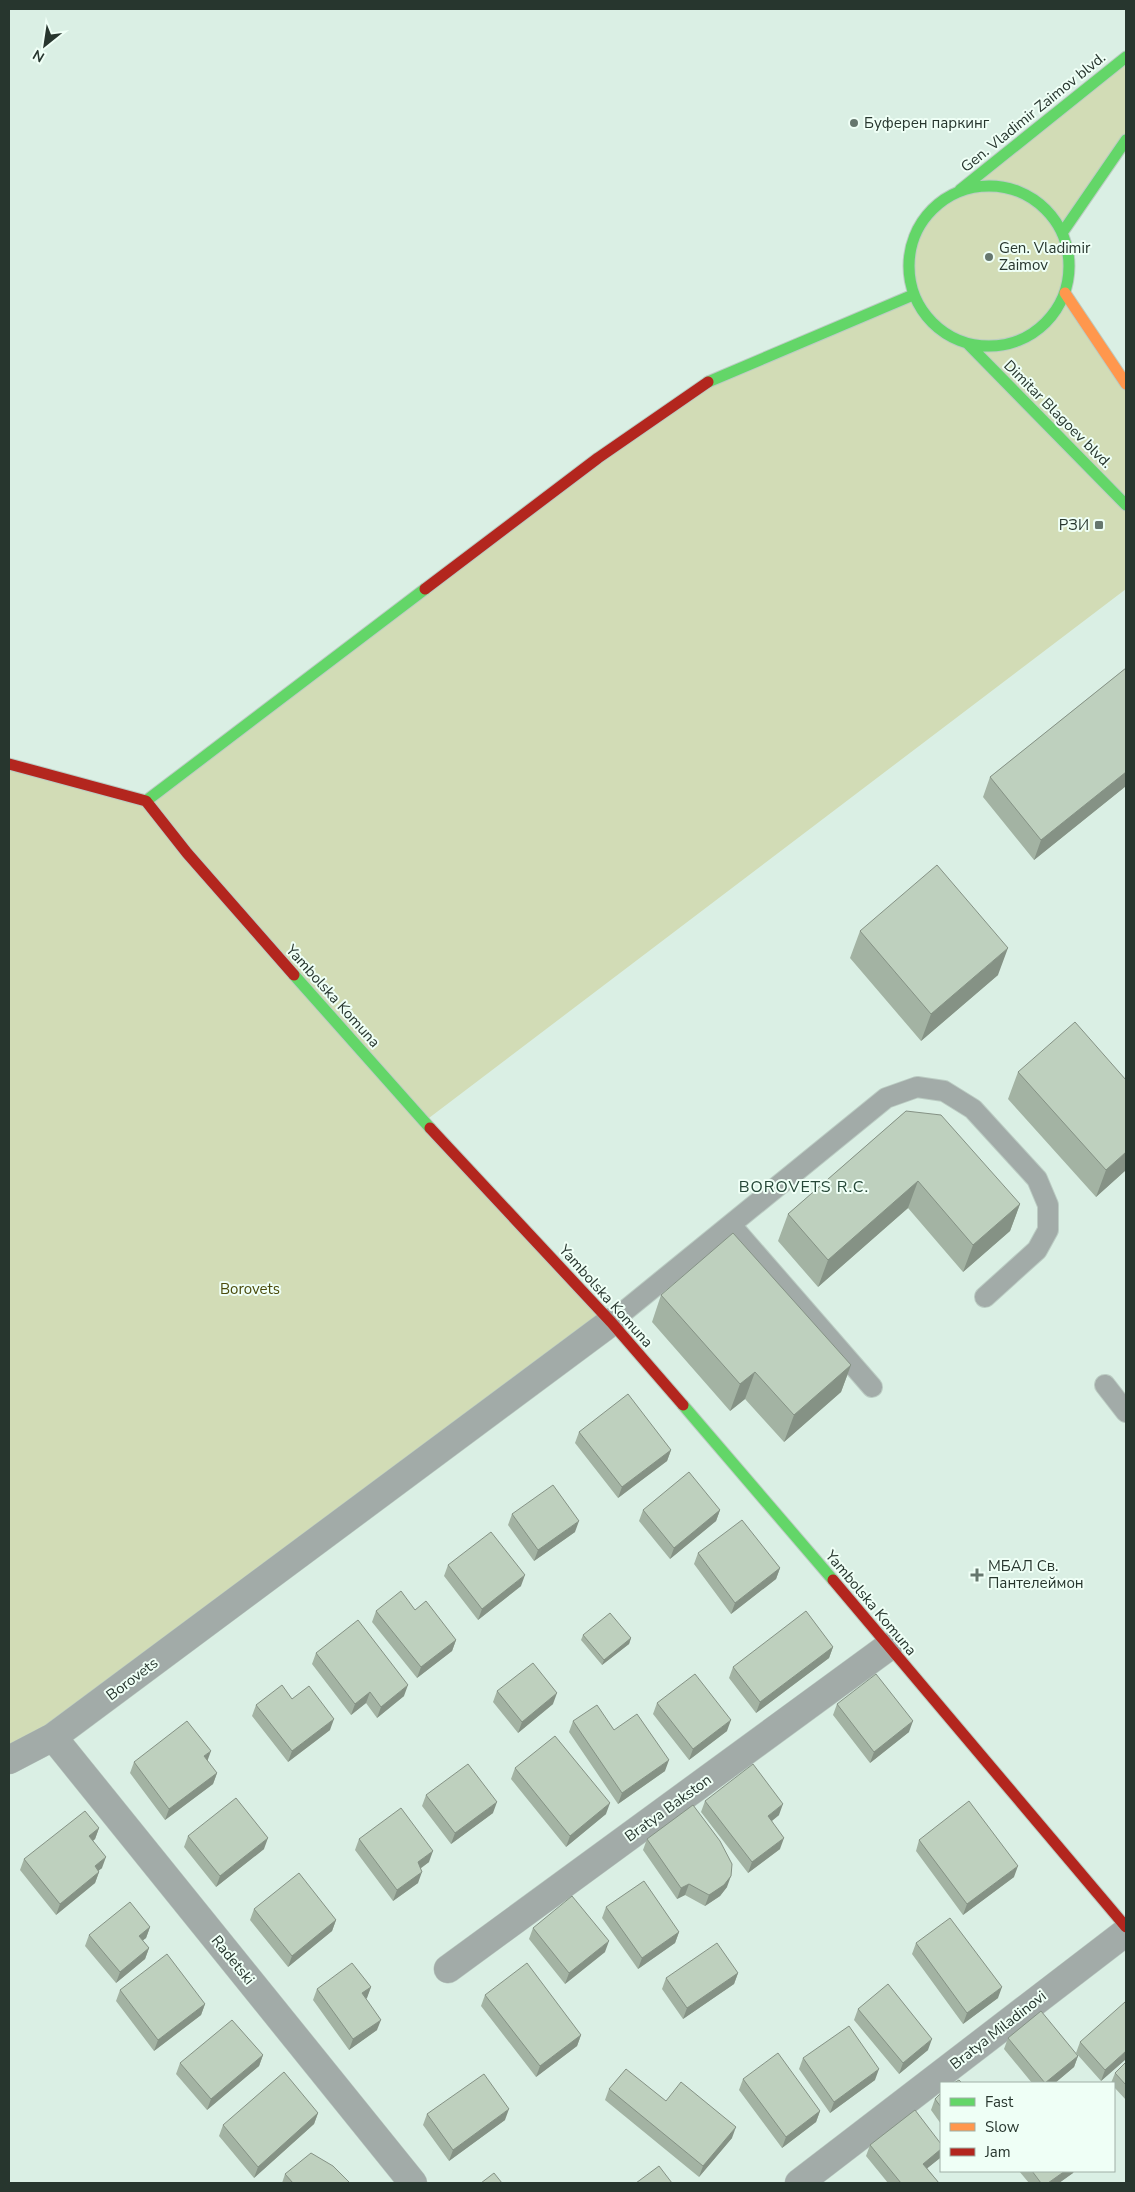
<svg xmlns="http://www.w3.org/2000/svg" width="1135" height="2192" font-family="'Nunito Sans',sans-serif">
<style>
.green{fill:#d2dcb6}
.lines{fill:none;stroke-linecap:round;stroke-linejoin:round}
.lane-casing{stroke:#bbccc3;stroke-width:22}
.street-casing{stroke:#bbccc3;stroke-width:29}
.fast-casing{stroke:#bbccc3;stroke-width:13}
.slow-casing{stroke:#bbccc3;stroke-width:13}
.jam-casing{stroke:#bbccc3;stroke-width:13}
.lane{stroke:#a2aba8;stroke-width:20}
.street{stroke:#a2aba8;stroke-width:28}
.fast{stroke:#63d668;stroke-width:11}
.slow{stroke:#ff974d;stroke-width:11}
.jam{stroke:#b3261e;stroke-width:11}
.wall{fill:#a3b3a3}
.shaded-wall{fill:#859285}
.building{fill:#bed0be;stroke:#859285}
.poi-dot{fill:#66776e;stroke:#effff6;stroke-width:2}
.labels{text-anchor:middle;stroke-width:4;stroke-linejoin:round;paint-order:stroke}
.street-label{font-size:15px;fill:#27362e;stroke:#effff6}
.poi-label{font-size:15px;fill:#27362e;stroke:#effff6;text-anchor:start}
.park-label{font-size:15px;fill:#4a4a0b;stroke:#effff6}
.neighbourhood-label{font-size:16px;letter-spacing:1px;fill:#254737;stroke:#effff6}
</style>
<rect width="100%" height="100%" fill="#daefe4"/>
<path class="green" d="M1126,57V140L1062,233C1069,255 1069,271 1065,293L1126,384V589L425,1121L611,1322L9,1760V764L146,801L714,378L913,295C903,244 915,218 959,191Z"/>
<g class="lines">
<g class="lane-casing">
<path id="lane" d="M731,1225L872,1387
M611,1322L886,1098L917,1087L944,1091L973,1109L1037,1179L1048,1205V1230L1037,1250L985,1297
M1105,1385L1126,1412"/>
</g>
<g class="street-casing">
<path id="street" d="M53,1737L413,2183
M9,1760L53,1737L611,1322
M448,1969L888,1647
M799,2183L1126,1932"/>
</g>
<g class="fast-casing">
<path id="fast" d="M909 266a80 80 0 1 1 160 0a80 80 0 1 1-160 0Z
M960,190L1126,57
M1062,233L1126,140
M968,344L1126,505
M708,382L913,295
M146,801L425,589
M294,975L430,1128
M683,1405L833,1580"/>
</g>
<g class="slow-casing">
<path id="slow" d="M1065,293L1126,384"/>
</g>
<g class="jam-casing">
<path id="jam" d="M425,589L598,458L708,382
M9,764L146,801L187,853L294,975
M430,1128L611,1322L683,1405
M833,1580L1126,1927"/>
</g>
<use href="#lane" class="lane"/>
<use href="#street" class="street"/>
<use href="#fast" class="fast"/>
<use href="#slow" class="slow"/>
<use href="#jam" class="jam"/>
</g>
<path class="wall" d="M1126,668V786L1034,860L983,797L990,777Z
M860,931L998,975L921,1041L850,958Z
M1018,1072L1126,1170L1096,1197L1008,1099Z
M906,1111L1020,1204L1010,1231L963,1272L908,1208L818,1287L778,1241L788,1214Z
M661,1295L851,1365L841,1392L784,1442L745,1399L730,1411L652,1322Z
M579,1432L671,1450L667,1461L618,1498L575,1443Z
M643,1510H720L716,1521L670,1559L639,1521Z
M512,1514L575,1532L534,1561L508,1525Z
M698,1553L780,1568L776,1579L731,1614L694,1564Z
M448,1565L521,1586L478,1620L444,1576Z
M415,1610L456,1640L452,1651L417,1678L372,1622L376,1611Z
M583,1635L631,1638L629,1644L602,1665L581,1640Z
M833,1647L829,1658L756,1713L729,1678L733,1667Z
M316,1653L404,1696L377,1718L366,1703L351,1715L312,1664Z
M497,1691L553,1704L518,1733L493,1702Z
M292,1699L330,1730L288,1762L252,1716L256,1705Z
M657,1703L727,1731L689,1760L653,1714Z
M837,1704L909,1732L870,1763L833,1715Z
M573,1721L614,1730L665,1771L618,1804L569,1732Z
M134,1762L217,1773L213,1784L165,1820L130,1773Z
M515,1768L606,1814L566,1847L511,1779Z
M426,1795L493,1813L451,1844L422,1806Z
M705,1801L779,1815L772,1821L780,1849L748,1873L701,1812Z
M99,1828L95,1839L93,1841L102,1868L98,1871L99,1872L95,1883L56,1915L20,1870L24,1859Z
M188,1836L264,1849L216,1887L184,1847Z
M359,1839L429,1862L420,1869L418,1883L393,1901L355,1850Z
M647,1839L727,1887L720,1896L705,1906L685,1895L677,1899L643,1850Z
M919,1840L1014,1877L963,1915L916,1851Z
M606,1907L679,1932L675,1943L638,1969L602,1918Z
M254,1909L336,1920L332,1931L288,1967L250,1920Z
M150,1927L146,1938L142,1940L149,1948L145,1959L116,1983L85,1946L89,1935Z
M533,1928L605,1952L565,1984L529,1939Z
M916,1943L998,1998L963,2024L912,1954Z
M738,1973L734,1984L683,2019L662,1989L666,1978Z
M371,1987L366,1999L377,2030L349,2050L313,2000L317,1989Z
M120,1990L205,2004L201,2015L154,2051L116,2001Z
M485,1995L581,2035L577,2046L536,2077L481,2006Z
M858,2009L928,2050L899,2074L854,2020Z
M1008,2038L1078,2056L1074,2067L1055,2083H1032L1004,2049Z
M1080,2042L1126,2059L1101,2081L1076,2053Z
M263,2055L259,2066L207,2110L176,2074L180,2063Z
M803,2058L875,2080L830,2113L799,2069Z
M1126,2062V2100L1114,2087V2083H1111L1115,2073Z
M743,2079L820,2111L816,2122L782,2148L739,2090Z
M609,2089L666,2101L732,2138L699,2177L605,2100Z
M941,2093V2124L931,2110L935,2099Z
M318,2113L314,2124L254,2178L219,2136L223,2125Z
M427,2114L505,2120L449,2161L423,2125Z
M941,2144V2155L940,2158L927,2168L939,2183H888L866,2156L870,2145Z
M1019,2171H1074L1073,2173L1059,2183H1029Z
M285,2174L350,2183H282Z"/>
<path class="shaded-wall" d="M1126,772V786L1034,860L1041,840Z
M1008,948L998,975L921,1041L931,1014Z
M1126,1152V1170L1096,1197L1106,1170Z
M918,1181L908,1208L818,1287L828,1260Z
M1020,1204L1010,1231L963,1272L973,1245Z
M851,1365L841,1392L784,1442L794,1415Z
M755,1372L745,1399L730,1411L740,1384Z
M671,1450L667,1461L618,1498L622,1487Z
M720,1510L716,1521L670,1559L674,1548Z
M579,1521L575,1532L534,1561L538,1550Z
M780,1568L776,1579L731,1614L735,1603Z
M525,1575L521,1586L478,1620L482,1609Z
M631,1638L629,1644L602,1665L604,1660Z
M456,1640L452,1651L417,1678L421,1667Z
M833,1647L829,1658L756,1713L760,1702Z
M408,1685L404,1696L377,1718L381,1707Z
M370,1692L366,1703L351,1715L355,1704Z
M557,1693L553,1704L518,1733L522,1722Z
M334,1719L330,1730L288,1762L292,1751Z
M731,1720L727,1731L689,1760L693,1749Z
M913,1721L909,1732L870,1763L874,1752Z
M211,1751L207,1762L204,1756Z
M669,1760L665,1771L618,1804L622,1793Z
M217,1773L213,1784L165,1820L169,1809Z
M497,1802L493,1813L451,1844L455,1833Z
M610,1803L606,1814L566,1847L570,1836Z
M783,1804L779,1815L764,1827L768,1816Z
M99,1828L95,1839L85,1847L89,1836Z
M268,1838L264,1849L216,1887L220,1876Z
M784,1838L780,1849L748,1873L752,1862Z
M433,1851L429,1862L414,1873L418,1862Z
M106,1857L102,1868L91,1877L95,1866Z
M1018,1866L1014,1877L963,1915L967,1904Z
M99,1872L95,1883L56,1915L60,1904Z
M422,1872L418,1883L393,1901L397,1890Z
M731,1876L727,1887L720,1896L705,1906L709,1895Z
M689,1884L685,1895L677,1899L681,1888Z
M336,1920L332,1931L288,1967L292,1956Z
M150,1927L146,1938L135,1947L139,1936Z
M679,1932L675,1943L638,1969L642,1958Z
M609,1941L605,1952L565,1984L569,1973Z
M149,1948L145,1959L116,1983L120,1972Z
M738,1973L734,1984L683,2019L687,2008Z
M371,1987L367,1998L358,2004L362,1993Z
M1002,1987L998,1998L963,2024L967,2013Z
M205,2004L201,2015L154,2051L158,2040Z
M381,2020L377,2030L349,2050L353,2039Z
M581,2035L577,2046L536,2077L540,2066Z
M932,2039L928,2050L899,2074L903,2063Z
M1126,2051V2059L1101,2081L1105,2070Z
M263,2055L259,2066L207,2110L211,2099Z
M1078,2056L1074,2067L1055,2083H1045Z
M879,2069L875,2080L830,2113L834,2102Z
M509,2109L505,2120L449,2161L453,2150Z
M820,2111L816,2122L782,2148L786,2137Z
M318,2113L314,2124L254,2178L258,2167Z
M736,2127L732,2138L699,2177L703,2166Z
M941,2149V2155L940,2158L919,2175L923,2164Z
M1065,2171H1074L1073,2173L1059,2183H1048Z"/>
<path class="building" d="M1126,668V772L1041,840L990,777Z
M937,865L1008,948L931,1014L860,931Z
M1075,1022L1126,1080V1152L1106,1170L1018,1072Z
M906,1111L941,1115L1020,1204L973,1245L918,1181L828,1260L788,1214Z
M733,1233L851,1365L794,1415L755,1372L740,1384L661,1295Z
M628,1394L671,1450L622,1487L579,1432Z
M689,1472L720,1510L674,1548L643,1510Z
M553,1485L579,1521L538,1550L512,1514Z
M742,1520L780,1568L735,1603L698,1553Z
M491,1532L525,1575L482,1609L448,1565Z
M401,1591L415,1610L426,1601L456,1640L421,1667L376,1611Z
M806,1611L833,1647L760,1702L733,1667Z
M610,1613L631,1638L604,1660L583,1635Z
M358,1620L408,1685L381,1707L370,1692L355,1704L316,1653Z
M533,1663L557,1693L522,1722L497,1691Z
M695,1674L731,1720L693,1749L657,1703Z
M876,1674L913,1721L874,1752L837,1704Z
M282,1685L292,1699L309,1686L334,1719L292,1751L256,1705Z
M597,1705L614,1730L637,1714L669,1760L622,1793L573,1721Z
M187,1721L211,1751L204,1756L217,1773L169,1809L134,1762Z
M555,1736L610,1803L570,1836L515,1768Z
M468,1764L497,1802L455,1833L426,1795Z
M753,1764L783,1804L768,1816L784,1838L752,1862L705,1801Z
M236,1798L268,1838L220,1876L188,1836Z
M969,1801L1018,1866L967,1904L919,1840Z
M693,1805L720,1841L732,1864L731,1876L724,1885L709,1895L689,1884L681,1888L647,1839Z
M401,1808L433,1851L418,1862L422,1872L397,1890L359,1839Z
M85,1811L99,1828L89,1836L106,1857L95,1866L99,1872L60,1904L24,1859Z
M299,1873L336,1920L292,1956L254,1909Z
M644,1881L679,1932L642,1958L606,1907Z
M572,1896L609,1941L569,1973L533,1928Z
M130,1902L150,1927L139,1936L149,1948L120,1972L89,1935Z
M950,1918L1002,1987L967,2013L916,1943Z
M717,1943L738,1973L687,2008L666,1978Z
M167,1954L205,2004L158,2040L120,1990Z
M352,1963L371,1987L362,1993L381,2020L353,2039L317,1989Z
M527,1963L581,2035L540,2066L485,1995Z
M888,1984L932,2039L903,2063L858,2009Z
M1125,2002L1126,2004V2051L1105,2070L1080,2042Z
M1041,2011L1078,2056L1045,2083L1008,2038Z
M232,2020L263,2055L211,2099L180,2063Z
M849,2026L879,2069L834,2102L803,2058Z
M778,2053L820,2111L786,2137L743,2079Z
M1126,2062V2085L1115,2073Z
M626,2069L666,2101L681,2082L736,2127L703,2166L609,2089Z
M284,2072L318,2113L258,2167L223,2125Z
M484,2074L509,2109L453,2150L427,2114Z
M959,2080L962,2083H954Z
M941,2093V2107L935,2099Z
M915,2110L941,2144V2149L923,2164L939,2183H901L870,2145Z
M311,2153L333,2166L350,2183H293L285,2174Z
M659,2166L672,2183H636Z
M1032,2171H1065L1048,2183H1041Z
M494,2173L502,2183H481Z"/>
<g class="poi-dot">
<circle cx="854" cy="123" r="5"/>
<circle cx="989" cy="257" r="5"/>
<rect x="1094" y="520" width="10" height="10" rx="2.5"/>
<path d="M974.5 1567.5h5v5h5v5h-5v5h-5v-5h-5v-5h5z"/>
</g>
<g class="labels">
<g class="street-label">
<text transform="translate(1033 112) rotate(-39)" y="5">Gen. Vladimir Zaimov blvd.</text>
<text transform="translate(1058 414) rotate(45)" y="5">Dimitar Blagoev blvd.</text>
<text transform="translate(333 996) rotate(48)" y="5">Yambolska Komuna</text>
<text transform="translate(606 1296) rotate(48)" y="5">Yambolska Komuna</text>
<text transform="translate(871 1603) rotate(50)" y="5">Yambolska Komuna</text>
<text transform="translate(132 1679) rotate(-37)" y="5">Borovets</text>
<text transform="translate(668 1808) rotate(-36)" y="5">Bratya Bakston</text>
<text transform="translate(233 1960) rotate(51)" y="5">Radetski</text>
<text transform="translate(998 2030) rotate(-38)" y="5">Bratya Miladinovi</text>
</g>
<g class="poi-label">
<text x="864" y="128">Буферен паркинг</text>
<text x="999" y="253">Gen. Vladimir<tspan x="999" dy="17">Zaimov</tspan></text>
<text x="1089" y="530" text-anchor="end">РЗИ</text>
<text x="988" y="1571">МБАЛ Св.<tspan x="988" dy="17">Пантелеймон</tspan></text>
</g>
<g class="park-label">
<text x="250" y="1294">Borovets</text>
</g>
<g class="neighbourhood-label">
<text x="804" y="1192">BOROVETS R.C.</text>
</g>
</g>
<rect width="1135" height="2192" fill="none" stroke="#27362e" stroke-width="20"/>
<rect x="940" y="2082" width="175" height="90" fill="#effff6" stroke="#9fafa6"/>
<rect x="950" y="2098" width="25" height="8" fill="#63d668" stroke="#9fafa6"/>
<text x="985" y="2107" font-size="15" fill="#27362e">Fast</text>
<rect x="950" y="2123" width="25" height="8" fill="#ff974d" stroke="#9fafa6"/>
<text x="985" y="2132" font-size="15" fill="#27362e">Slow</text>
<rect x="950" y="2148" width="25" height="8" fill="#b3261e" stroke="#9fafa6"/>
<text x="985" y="2157" font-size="15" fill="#27362e">Jam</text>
<g transform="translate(45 45) rotate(210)" stroke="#effff6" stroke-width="4" paint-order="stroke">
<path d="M0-4L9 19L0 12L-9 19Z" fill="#27362e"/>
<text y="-8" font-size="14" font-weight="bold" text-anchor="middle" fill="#27362e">N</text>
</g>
</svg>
